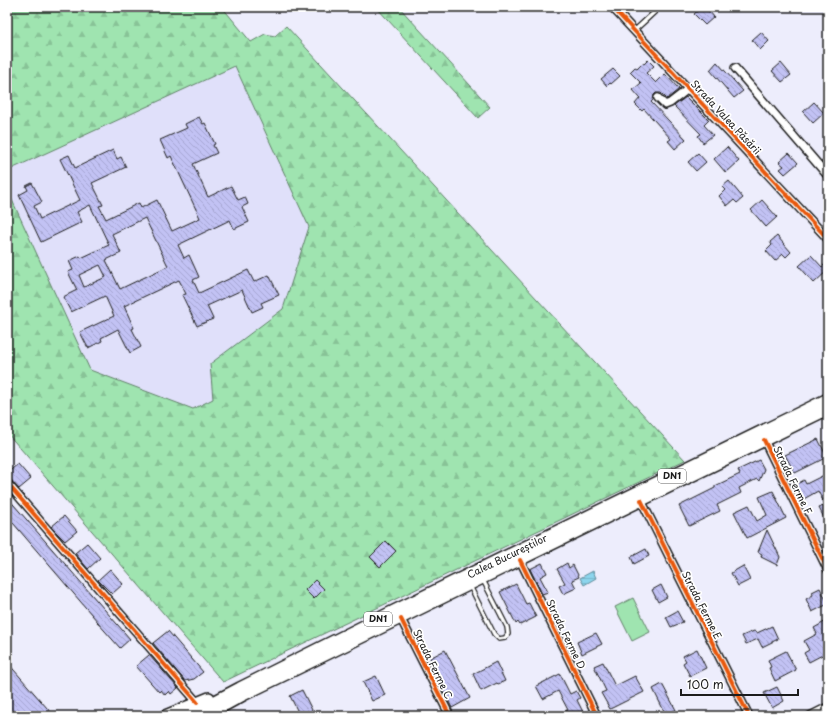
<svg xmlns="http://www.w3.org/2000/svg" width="835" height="723" font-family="'Playpen Sans',sans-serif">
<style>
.built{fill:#e0e0fa}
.forest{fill:url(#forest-firs);stroke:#5e8066}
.pitch{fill:#9fe4b0;stroke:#5e8066}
.water{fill:url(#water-rules);stroke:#5f8b99}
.building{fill:url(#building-back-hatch);stroke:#1c1c1c;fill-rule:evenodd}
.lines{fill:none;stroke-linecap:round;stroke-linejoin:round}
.service-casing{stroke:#1c1c1c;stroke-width:6}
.minor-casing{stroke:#1c1c1c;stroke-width:10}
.trunk-casing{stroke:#1c1c1c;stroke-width:14}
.service{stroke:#fff;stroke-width:3.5}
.minor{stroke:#fff;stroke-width:7}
.trunk{stroke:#fff;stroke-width:11}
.cycleway-casing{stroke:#fff;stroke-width:6}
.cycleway{stroke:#e8590c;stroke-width:4}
.labels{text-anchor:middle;stroke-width:3.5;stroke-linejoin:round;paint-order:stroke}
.shield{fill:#fff;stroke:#606060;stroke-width:1}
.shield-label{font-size:9px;font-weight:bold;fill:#1c1c1c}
.street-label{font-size:10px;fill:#1c1c1c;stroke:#fff}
</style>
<defs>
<pattern id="forest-firs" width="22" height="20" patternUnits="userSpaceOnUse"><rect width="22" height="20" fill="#9fe4b0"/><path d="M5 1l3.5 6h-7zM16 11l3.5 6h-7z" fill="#88c397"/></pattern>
<pattern id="water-rules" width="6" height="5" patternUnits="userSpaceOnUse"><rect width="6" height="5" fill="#8cd5ed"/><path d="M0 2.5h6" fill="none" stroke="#78b6cb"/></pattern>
<pattern id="building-back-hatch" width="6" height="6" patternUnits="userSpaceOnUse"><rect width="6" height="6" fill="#c2c2f4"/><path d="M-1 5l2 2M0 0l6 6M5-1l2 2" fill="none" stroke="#a6a6d1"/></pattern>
</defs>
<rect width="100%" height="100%" fill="#ededfc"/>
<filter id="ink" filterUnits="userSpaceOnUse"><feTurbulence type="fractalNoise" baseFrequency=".025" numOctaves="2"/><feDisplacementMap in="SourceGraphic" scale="8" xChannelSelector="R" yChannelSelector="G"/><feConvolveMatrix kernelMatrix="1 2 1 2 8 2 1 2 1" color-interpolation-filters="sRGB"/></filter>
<g filter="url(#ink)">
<path class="built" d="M235,66L309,227L283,309L211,364L214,399L193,409L90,370L7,189V171Z"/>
<path class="forest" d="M7,7H222L251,42L265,34L275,36L286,26L685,460L223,682L7,433V189L90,370L193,409L213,399L210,364L283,309L309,227L235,66L7,171Z
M376,7H399L490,107L478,118Z"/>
<path class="pitch" d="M633,598L650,632L632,641L615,607Z"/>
<path class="water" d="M593,571L596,578L584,585L580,578Z"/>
<path class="building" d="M702,7H706L714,17L705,25L694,14Z
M761,32L769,41L760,50L752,40Z
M648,60L654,66L646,73L656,83L665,74L679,89L667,99L661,93H656L654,95L653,100L651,102L686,139L675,149L668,141L671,139L644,109L642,111L635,104L640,98L633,90L641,83L630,72L635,67L637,68L642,63L644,64Z
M717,62L743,91L734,98L710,70Z
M781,63L791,75L782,82L772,71Z
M613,69L620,76L611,84L610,83L607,86L601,79Z
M686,97L709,120L704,125L713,135L703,143L698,136L701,134L674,106Z
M814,102L824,113L813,123L803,112Z
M199,117L203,124L205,123L215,144L213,145L217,153L193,164L208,197L231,186L238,200L245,197L248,204L242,207L249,222L234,229L230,220L178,245L184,258L189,255L199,277L193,280L199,293L248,270L254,282L269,275L279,295L261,303L263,307L252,312L242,290L207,306L213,319L197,326L182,295L186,294L179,280L124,306L134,328L132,329L141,347L130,353L118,329L101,338L102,341L88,348L80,332L114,316L105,296L71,312L63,297L77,290L68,272L73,270L69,261L80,256L81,258L109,245L90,205L77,212L82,222L41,242L19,195L28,190L26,186L32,183L42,202L34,206L40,219L80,200L60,159L69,155L75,168L113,150L117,159L121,157L126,167L92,183L103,205L99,206L106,219L139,203L141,208L157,200L172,231L200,218L171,156L168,158L160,140L187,128L185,124ZM145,218L168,266L120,289L106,260L121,253L112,234ZM100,265L106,277L84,287L79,275Z
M727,147L739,161L726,173L714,159Z
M698,153L706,162L696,171L688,162Z
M789,153L798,163L785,174L780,169L784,166L779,162Z
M729,181L743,198L737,203L734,200L727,206L719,196L725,190L722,187Z
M762,200L777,217L766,227L751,210Z
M777,236L791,252L786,257L783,254L775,261L766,251L772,245L770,242Z
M811,255L822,267L828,261V270L814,283L799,266Z
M818,439L827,457L795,473L785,455Z
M759,460L764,469L759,481L757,479L739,488L741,493L717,505L720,511L689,526L679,506L715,488V486L740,474L738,470Z
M18,464L31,479L19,489L7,476V473Z
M828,473V526L819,508L825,505L818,491L802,500L794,486L804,480L806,484Z
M773,491L786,518L747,538L734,512L749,505L757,521L767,515L759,497Z
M7,497L130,639L120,648L97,622H98L7,516Z
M64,516L77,531L65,541L51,527Z
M767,530L780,557L777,565L761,557L762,554L758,552Z
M386,541L396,551L380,567L370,557Z
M87,543L100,558L88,569L75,553Z
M646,549L649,556L634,564L631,557Z
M542,563L547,573L540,577L548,592L542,594L530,569Z
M567,563L569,568L573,565L579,577L572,580L576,588L563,594L559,586L565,583L557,569Z
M743,566L750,580L738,586L731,573Z
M110,569L123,584L112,594L98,580Z
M315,580L324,589L314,599L305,590Z
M516,584L526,604L529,603L536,617L520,625L518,622L516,624L500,592Z
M661,585L667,597L658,602L652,590Z
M820,588L828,604L812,612L806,599L813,595L812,592Z
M677,611L683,622L671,627L666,617Z
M828,620V652L809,662L804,653L809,650L804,641L817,634L814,628Z
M772,626L778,639L762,647L758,639L746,644L742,636L754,631L757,633Z
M168,631L203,672L194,679L185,681L153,643Z
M596,633L602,644L582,654L577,642Z
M697,649L706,668L690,676L683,663L686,661L683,656Z
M445,650L470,698L452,708L442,688L444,686L430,658Z
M786,651L796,670L775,681L769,668L771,667L768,660Z
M149,655L178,688L171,694L169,691L165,695L161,690L159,692L136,666Z
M7,662L54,716H12L7,710Z
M496,662L505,681L498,684L497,683L481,691L473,674Z
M603,662L615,686L635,676L644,692L610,709L601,693L606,691L594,666Z
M560,674L570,694L576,691L580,698L577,700L585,716H556L568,710L558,691L543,699L536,686Z
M376,676L385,695L372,701L363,682Z
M662,684L676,710L666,715L653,689Z
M777,687L784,701L772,708L764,693Z
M302,690L315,716H300L290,696Z"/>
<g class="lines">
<g class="service-casing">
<path id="service" d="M634,31L660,7
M470,586L494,634L499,639L505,638L508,634L507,627L483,580"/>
</g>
<g class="minor-casing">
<path id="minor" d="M612,7L828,239
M735,68L828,176
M658,98L665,105L670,103L688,89
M764,440L828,570
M7,483L197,702
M641,500L749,716
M520,560L597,716
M401,619L450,716
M810,716L828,707"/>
</g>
<g class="trunk-casing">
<path id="trunk" d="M165,716L209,698
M187,716L240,688L394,611L828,399
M205,716L243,695L828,409"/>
</g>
<use href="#service" class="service"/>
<use href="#minor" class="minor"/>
<use href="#trunk" class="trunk"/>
<g class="cycleway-casing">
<path id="cycleway" d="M612,7L828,239
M764,440L828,570
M7,483L197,702
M641,500L749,716
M520,560L597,716
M401,619L450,716"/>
</g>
<use href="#cycleway" class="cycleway"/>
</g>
</g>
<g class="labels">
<g class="shield">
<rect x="658" y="469" width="28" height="14" rx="3"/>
<rect x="364" y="612" width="28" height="14" rx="3"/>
</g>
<g class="shield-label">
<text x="672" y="479">DN1</text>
<text x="378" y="622">DN1</text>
</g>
<g class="street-label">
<text transform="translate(726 117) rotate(47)" y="4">Strada Valea Păsării</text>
<text transform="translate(793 480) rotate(64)" y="4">Strada Ferme F</text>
<text transform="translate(507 556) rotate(-26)" y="4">Calea Bucureștilor</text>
<text transform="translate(702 605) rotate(63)" y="4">Strada Ferme E</text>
<text transform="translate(566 634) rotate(64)" y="4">Strada Ferme D</text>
<text transform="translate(433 664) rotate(64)" y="4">Strada Ferme C</text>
</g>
</g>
<rect width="835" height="723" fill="none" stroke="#fff" stroke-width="24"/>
<rect x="12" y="12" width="811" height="699" fill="none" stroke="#1c1c1c" stroke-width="1.5" filter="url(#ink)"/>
<path d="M681 689v6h117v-6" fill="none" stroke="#1c1c1c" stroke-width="2"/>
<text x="687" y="689" font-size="12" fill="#1c1c1c" stroke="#ffffff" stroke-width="3" paint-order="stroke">100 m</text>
</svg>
